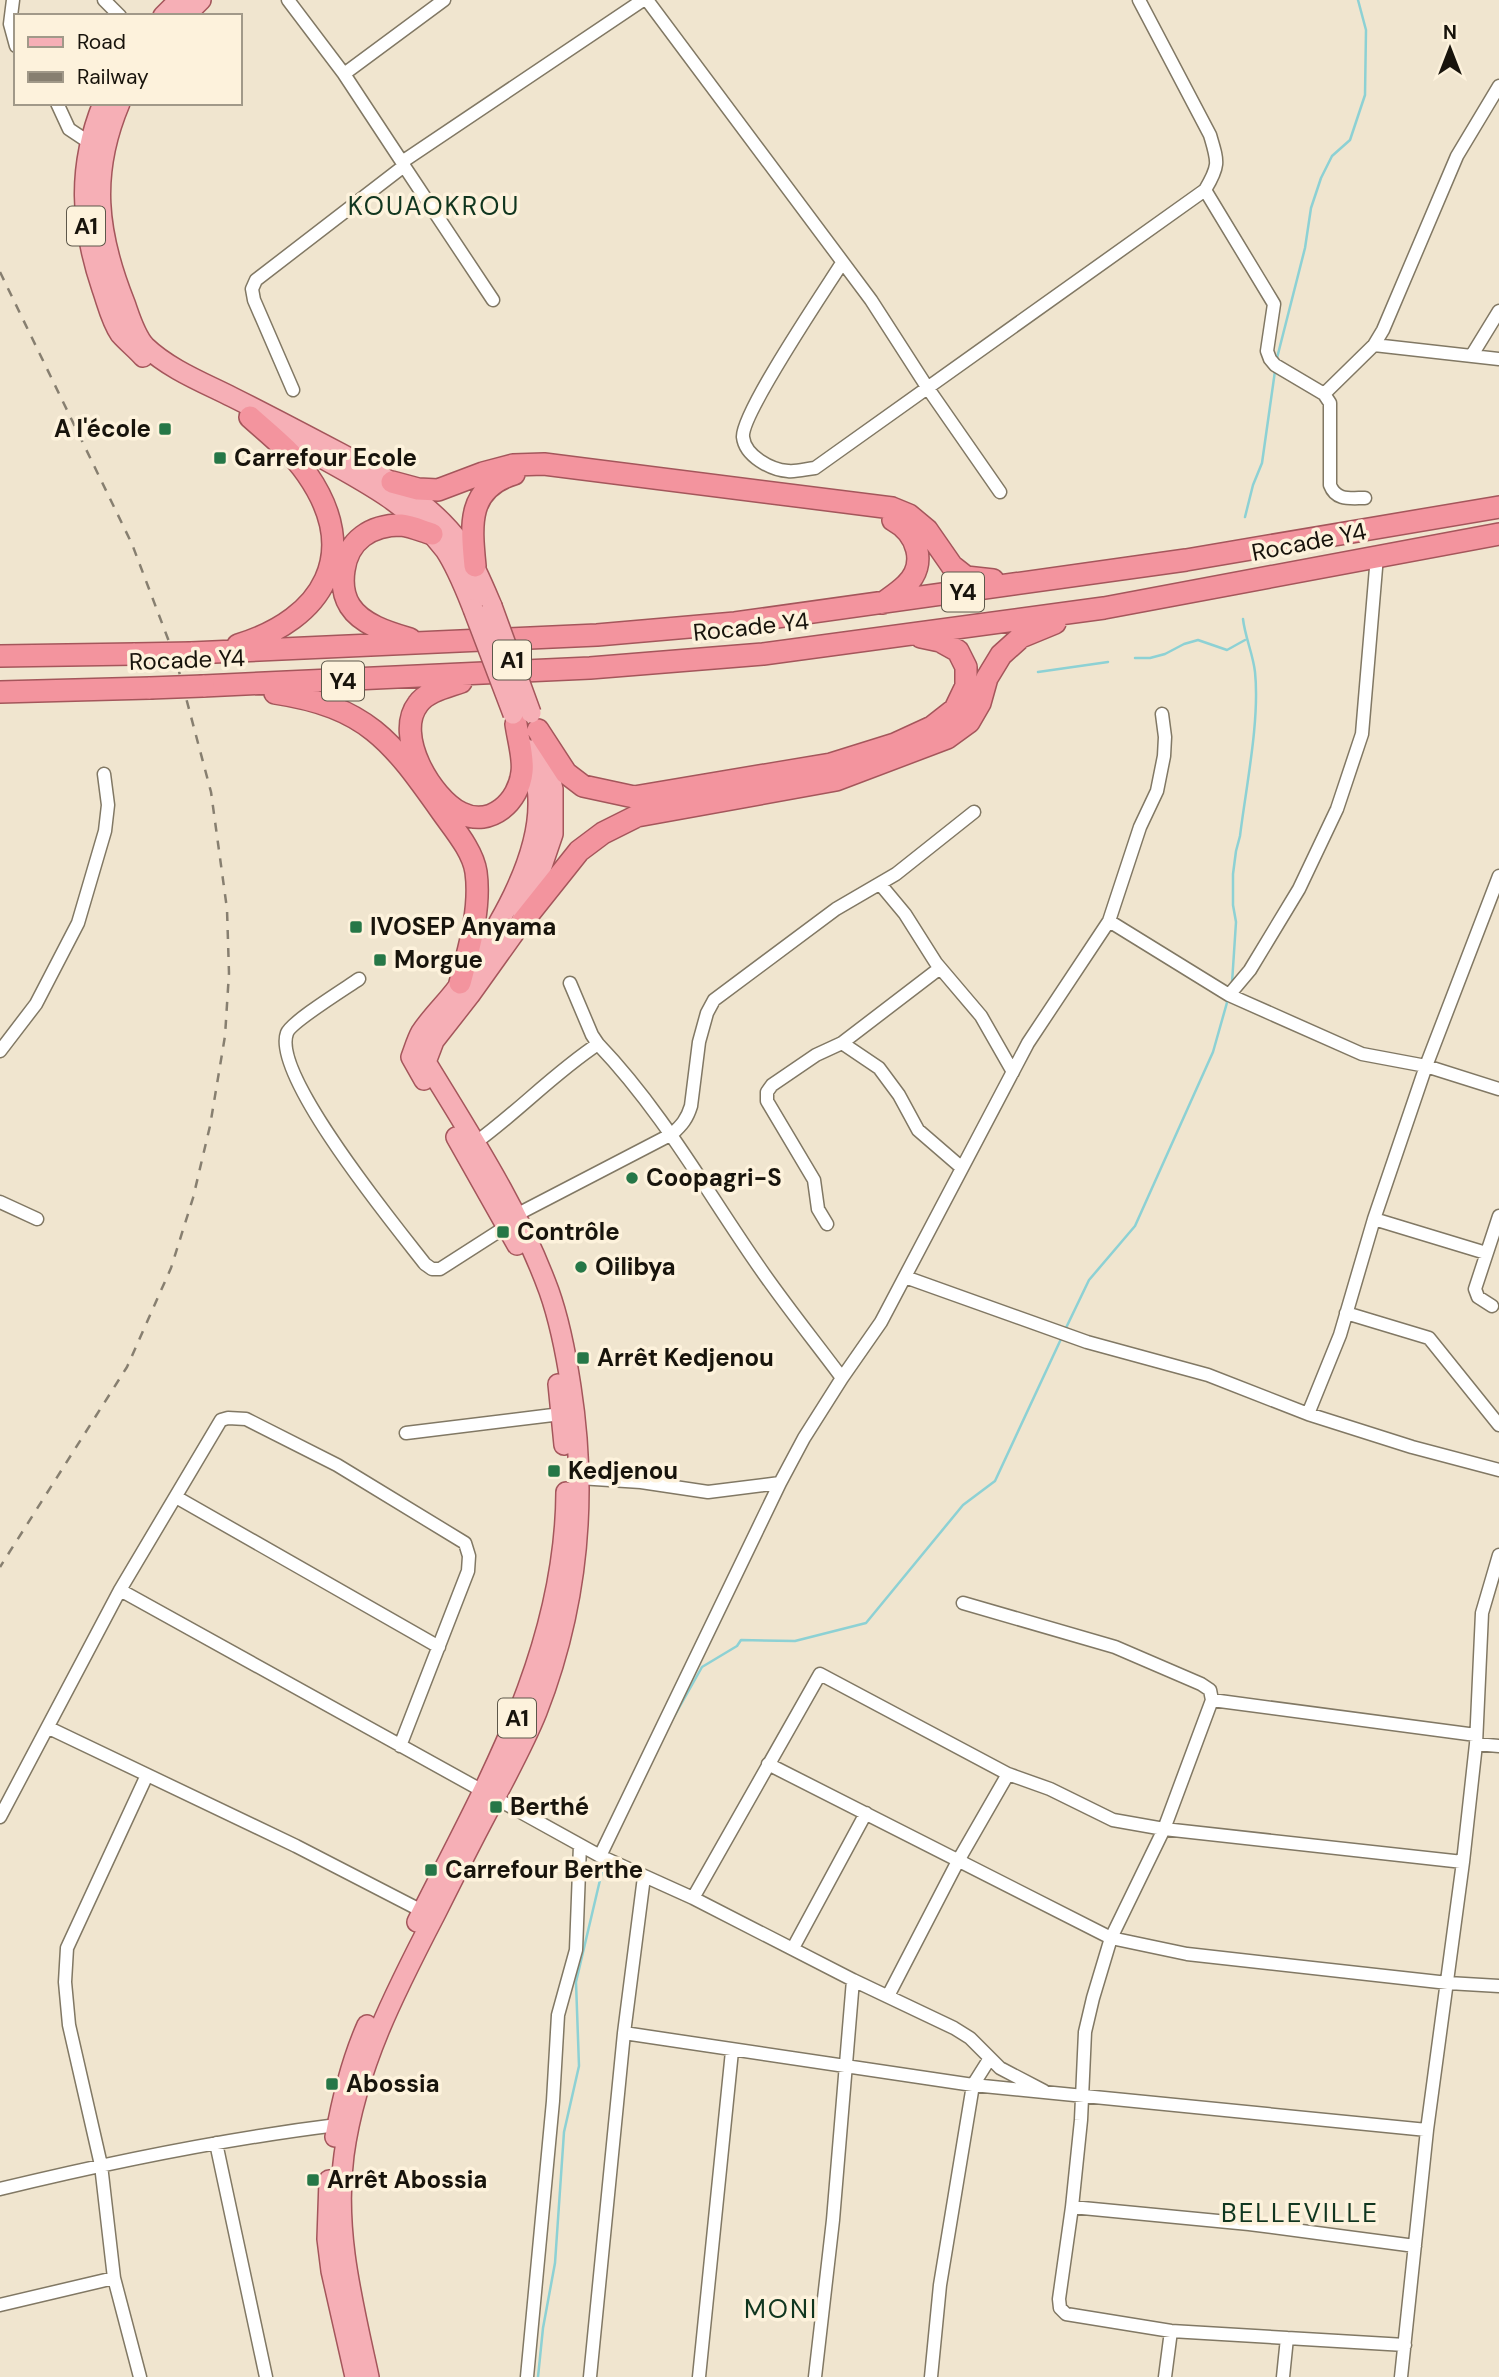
<svg xmlns="http://www.w3.org/2000/svg" width="1499" height="2377" font-family="'DM Sans',sans-serif">
<style>
.lines{fill:none;stroke-linecap:round;stroke-linejoin:round}
.stream{stroke:#8dd1d4;stroke-width:2.5}
.minor-casing{stroke:#817864;stroke-width:15}
.primary-casing{stroke:#a4565b;stroke-width:22}
.trunk-casing{stroke:#a4565b;stroke-width:24}
.minor{stroke:#fff;stroke-width:12}
.primary{stroke:#f6afb6;stroke-width:19}
.trunk{stroke:#f3949e;stroke-width:21}
.rail{stroke:#877f70;stroke-width:2.5;stroke-dasharray:9 9;stroke-linecap:butt}
.primary-bridge-casing{stroke:#a4565b;stroke-width:22;stroke-linecap:butt}
.trunk-bridge-casing{stroke:#a4565b;stroke-width:24;stroke-linecap:butt}
.primary-bridge{stroke:#f6afb6;stroke-width:19}
.trunk-bridge{stroke:#f3949e;stroke-width:21}
.poi-dot{fill:#267747;stroke:#fdf2dc;stroke-width:2.5}
.labels{text-anchor:middle;stroke-width:7;stroke-linejoin:round;paint-order:stroke}
.shield{fill:#fdf2dc;stroke:#5d574a;stroke-width:2}
.shield-label{font-size:23px;font-weight:bold;fill:#18140c}
.poi-label{font-size:24px;font-weight:bold;fill:#18140c;stroke:#fdf2dc;text-anchor:start}
.street-label{font-size:24px;fill:#18140c;stroke:#fdf2dc}
.neighbourhood-label{font-size:26px;letter-spacing:2px;fill:#10361f;stroke:#fdf2dc}
</style>
<rect width="100%" height="100%" fill="#f0e5cf"/>
<g class="lines">
<path class="stream" d="M1277,358L1305,248L1311,208L1321,178L1332,156L1350,140L1365,95L1366,30L1358,0
M1245,517L1253,485L1262,463L1275,371
M1135,658H1150L1165,654L1184,644L1198,640L1227,650L1245,640
M1038,672L1108,662
M1232,983L1236,922L1233,905V874L1236,851L1240,836C1246,787 1260,720 1255,672C1253,654 1245,637 1243,619
M1065,1330L1089,1280L1135,1226L1213,1052L1228,999
M671,1722L702,1667L737,1646L741,1640L795,1641L866,1623L963,1505L995,1481L1061,1339
M538,2377L543,2328L555,2263L564,2132L579,2066L576,1982L604,1863"/>
<g class="minor-casing">
<path id="minor" d="M13,0L10,24L16,46
M104,0L120,16
M288,0L344,74L402,162
M647,0L871,300L927,387L1000,492
M1139,0L1210,135C1218,162 1220,165 1205,190L1274,304L1267,351L1270,359L1275,365L1324,394L1330,403V485C1336,501 1350,498 1365,498
M344,74L444,0
M57,103L69,129L90,143
M404,166L493,300
M842,263C825,290 741,414 743,437C745,456 771,470 788,471C796,472 806,469 815,468L1205,190
M1374,345L1499,359
M1472,355L1499,311
M293,390L254,300L252,289L256,280L404,166L402,162L643,0
M1324,394L1374,345L1383,330L1457,156L1499,86
M880,884L905,914L936,963L981,1016L1013,1072
M1109,921L1229,995L1362,1054L1426,1066L1499,1089
M359,979C346,988 291,1022 287,1033C271,1075 397,1228 425,1264L432,1269H440L507,1226
M1229,995L1250,970L1299,889L1337,809L1362,734L1377,556
M842,1043L879,1068L899,1095L918,1130L962,1168
M598,1044C661,1110 704,1187 755,1261C782,1301 813,1339 842,1378
M0,1051L36,1004L78,923L105,831L108,805L104,774
M475,1143C518,1112 554,1073 598,1044L592,1035L570,983
M0,1202L37,1219
M516,1215L672,1134C682,1125 687,1119 691,1106L699,1042L707,1013L714,1000L836,909L896,874L974,812
M1374,1219L1486,1253
M827,1224L818,1209L814,1180L767,1101V1092L772,1085L816,1055L842,1043L940,968
M905,1277L1087,1342L1208,1375L1308,1414L1412,1447L1499,1470
M1492,1306L1478,1297L1475,1289L1499,1216
M1346,1313L1429,1338L1499,1425
M1308,1414L1340,1335L1374,1219L1426,1066L1499,876
M406,1433L561,1414
M579,1478L641,1482L708,1492L780,1483L804,1438L842,1378L881,1322L1028,1043L1109,921L1140,827L1157,791L1164,756L1165,737L1162,714
M176,1497L439,1647
M120,1590L600,1856L693,1898L853,1980L954,2028L970,2038L1000,2068L1044,2091
M963,1603L1115,1647L1201,1684L1210,1690L1212,1700L1164,1829L1111,1938L1093,1998L1085,2032L1081,2120L1072,2207L1059,2299L1060,2308L1066,2314L1171,2331L1287,2338
M1212,1700L1476,1735
M49,1728L296,1846L422,1911
M1476,1744L1499,1746
M768,1764L1111,1938L1187,1954L1448,1983L1499,1986
M1008,1774L1050,1789L1113,1820L1164,1829L1463,1862
M0,1817L120,1590L221,1420L228,1418L246,1419L337,1465L465,1543L469,1556L468,1571L400,1746
M600,1856L780,1483
M693,1898L820,1674L1008,1774L958,1861L888,1996
M793,1948L866,1813
M624,2033L973,2085L1427,2130
M216,2143L266,2377
M0,2189C111,2162 223,2139 337,2125
M1072,2207L1249,2224L1415,2246
M0,2305L114,2278
M140,2377L114,2278L101,2165L69,2025L65,1982L67,1948L147,1775
M527,2377L553,2101L558,2015L576,1950L580,1845
M590,2377L624,2033L644,1877
M699,2377L732,2051
M815,2377L833,2220L853,1980
M931,2377L940,2285L973,2085L990,2058
M1165,2377L1171,2331
M1283,2377L1287,2338L1405,2345
M1401,2377L1427,2130L1463,1862L1476,1744L1482,1613L1499,1555"/>
</g>
<g class="primary-casing">
<path id="primary" d="M163,16L179,0
M185,16L201,0
M103,103C77,167 80,224 102,289C107,303 111,321 120,334C127,342 136,349 143,357
M120,103C90,174 97,233 125,303C130,317 135,335 145,346C169,369 202,382 232,397C268,415 304,434 340,453C385,477 430,502 461,544C474,563 483,585 492,606
M291,441C344,472 407,499 445,550C457,568 465,589 473,609
M424,1080L411,1057C414,1049 417,1039 421,1032C433,1014 450,999 462,981C495,932 540,861 538,800C538,782 531,764 525,748
M456,1137L517,1245
M558,1384L564,1445
M417,1922C486,1784 565,1652 566,1492
M335,2137C342,2098 351,2061 367,2025
M329,2180L327,2239L331,2271L355,2377
M369,2377C353,2303 334,2231 344,2155C356,2067 396,1990 436,1913C455,1875 474,1837 494,1800C509,1771 525,1742 537,1712C578,1607 588,1497 571,1387C566,1354 560,1322 549,1291C519,1209 471,1136 426,1062L434,1041L470,995L520,925L537,881L553,834V789L541,740"/>
</g>
<g class="trunk-casing">
<path id="trunk" d="M392,482L418,489L438,490L483,473L513,465L544,464L892,508L909,515L927,530L952,566L966,577L993,580
M475,566C471,525 467,488 514,474
M883,603C891,597 899,592 906,585C928,564 917,533 893,520
M410,639C390,633 362,625 350,606C343,595 342,583 344,570C348,540 371,525 401,525C411,526 422,531 432,534
M238,645C324,619 362,553 307,474C292,452 270,435 250,417
M191,653L597,635L735,623L1186,560L1499,507
M0,656L135,654
M461,682C447,687 427,691 418,704C394,735 431,798 461,813C491,828 519,801 522,772C524,758 518,739 516,724
M203,686L590,668L763,654L1104,608L1499,534
M0,692L150,688
M275,693C367,707 391,740 442,812C454,829 473,851 476,872C481,909 469,948 460,983
M538,730L566,773L583,786L634,797L831,764L895,744L932,727L955,709L966,686V667L958,651L940,641L921,637
M520,925L579,851L603,833L637,816L836,780L947,738L969,722L980,703L987,678L1001,655L1021,637L1055,623"/>
</g>
<use href="#minor" class="minor"/>
<use href="#primary" class="primary"/>
<use href="#trunk" class="trunk"/>
<path class="rail" d="M0,272L132,544L176,660L211,792L227,909L229,973L225,1036L210,1126L193,1198L171,1268L127,1367L0,1567"/>
<g class="primary-bridge-casing">
<path id="primary-bridge" d="M492,606L531,713
M473,609L513,714"/>
</g>
<g class="trunk-bridge-casing">
<path id="trunk-bridge" d="M135,654L191,653
M150,688L203,686"/>
</g>
<use href="#primary-bridge" class="primary-bridge"/>
<use href="#trunk-bridge" class="trunk-bridge"/>
</g>
<g class="poi-dot">
<rect x="158" y="422" width="14" height="14" rx="3.5"/>
<rect x="213" y="451" width="14" height="14" rx="3.5"/>
<rect x="349" y="920" width="14" height="14" rx="3.5"/>
<rect x="373" y="953" width="14" height="14" rx="3.5"/>
<circle cx="632" cy="1178" r="7"/>
<rect x="496" y="1225" width="14" height="14" rx="3.5"/>
<circle cx="581" cy="1267" r="7"/>
<rect x="576" y="1351" width="14" height="14" rx="3.5"/>
<rect x="547" y="1464" width="14" height="14" rx="3.5"/>
<rect x="489" y="1800" width="14" height="14" rx="3.5"/>
<rect x="424" y="1863" width="14" height="14" rx="3.5"/>
<rect x="325" y="2077" width="14" height="14" rx="3.5"/>
<rect x="306" y="2173" width="14" height="14" rx="3.5"/>
</g>
<g class="labels">
<g class="shield">
<rect x="67" y="206.5" width="38" height="39" rx="5"/>
<rect x="942" y="572.5" width="42" height="39" rx="5"/>
<rect x="493" y="640.5" width="38" height="39" rx="5"/>
<rect x="322" y="661.5" width="42" height="39" rx="5"/>
<rect x="498" y="1698.5" width="38" height="39" rx="5"/>
</g>
<g class="shield-label">
<text x="86" y="234">A1</text>
<text x="963" y="600">Y4</text>
<text x="512" y="668">A1</text>
<text x="343" y="689">Y4</text>
<text x="517" y="1726">A1</text>
</g>
<g class="poi-label">
<text x="151" y="437" text-anchor="end">A l'école</text>
<text x="234" y="466">Carrefour Ecole</text>
<text x="370" y="935">IVOSEP Anyama</text>
<text x="394" y="968">Morgue</text>
<text x="646" y="1186">Coopagri-S</text>
<text x="517" y="1240">Contrôle</text>
<text x="595" y="1275">Oilibya</text>
<text x="597" y="1366">Arrêt Kedjenou</text>
<text x="568" y="1479">Kedjenou</text>
<text x="510" y="1815">Berthé</text>
<text x="445" y="1878">Carrefour Berthe</text>
<text x="346" y="2092">Abossia</text>
<text x="327" y="2188">Arrêt Abossia</text>
</g>
<g class="street-label">
<text transform="translate(1309 542) rotate(-11)" y="8">Rocade Y4</text>
<text transform="translate(751 627) rotate(-6)" y="8">Rocade Y4</text>
<text transform="translate(187 660) rotate(-2)" y="8">Rocade Y4</text>
</g>
<g class="neighbourhood-label">
<text x="434" y="215">KOUAOKROU</text>
<text x="1300" y="2222">BELLEVILLE</text>
<text x="781" y="2318">MONI</text>
</g>
</g>
<rect x="14" y="14" width="228" height="91" fill="#fdf2dc" stroke="#a19989" stroke-width="2"/>
<rect x="28" y="37" width="35" height="10" fill="#f6afb6" stroke="#a19989" stroke-width="2"/>
<text x="77" y="49" font-size="21" fill="#18140c">Road</text>
<rect x="28" y="72" width="35" height="10" fill="#877f70" stroke="#a19989" stroke-width="2"/>
<text x="77" y="84" font-size="21" fill="#18140c">Railway</text>
<g transform="translate(1450 49)" stroke="#fdf2dc" stroke-width="5" paint-order="stroke">
<path d="M0-5L12 26L0 18L-12 26Z" fill="#18140c"/>
<text y="-10" font-size="19" font-weight="bold" text-anchor="middle" fill="#18140c">N</text>
</g>
</svg>
